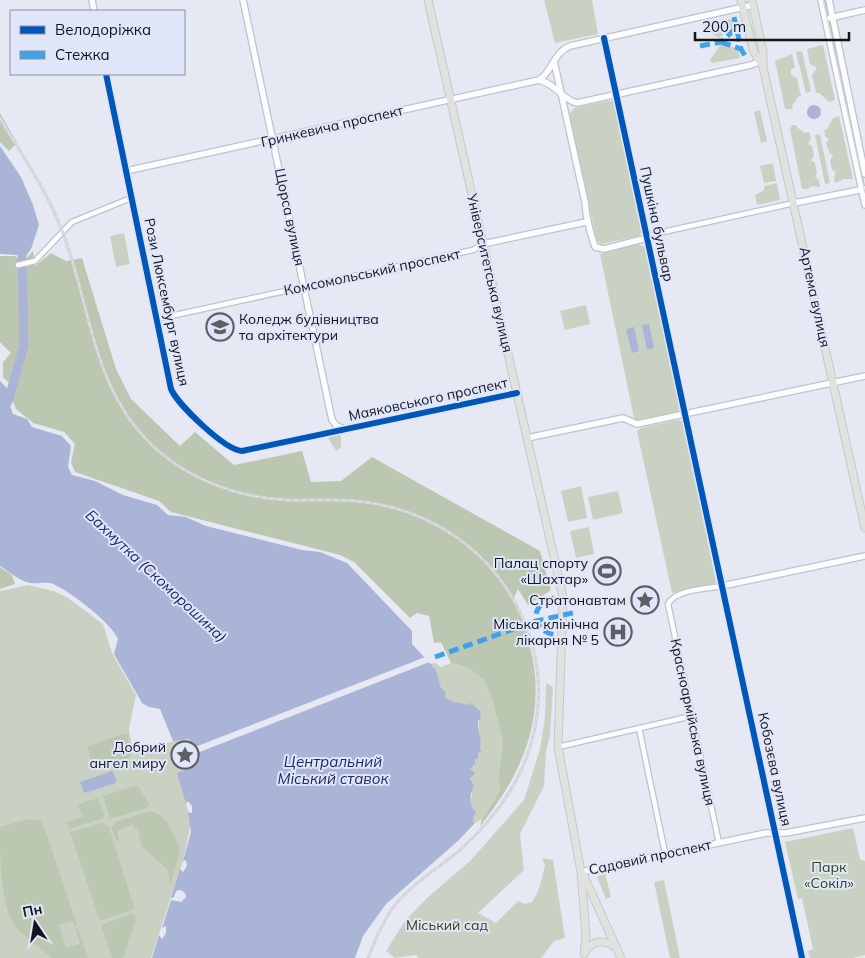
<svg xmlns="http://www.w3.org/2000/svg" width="865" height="958" font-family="Mulish,sans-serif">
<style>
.green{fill:#c9d2c2}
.forest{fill:#bcc7b2}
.water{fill:#aab4d6}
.pier{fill:#e6e9f3}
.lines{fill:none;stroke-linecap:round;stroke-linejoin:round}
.river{stroke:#aab4d6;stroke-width:9}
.minor-casing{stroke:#c0c2ca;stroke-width:7}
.tertiary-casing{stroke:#c0c2ca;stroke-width:8}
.primary-casing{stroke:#c7c8cd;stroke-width:9}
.minor{stroke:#fbfcfd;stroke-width:4.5}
.tertiary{stroke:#fbfcfd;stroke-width:5.5}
.primary{stroke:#e0e2dd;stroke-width:7}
.tram{stroke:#d2d4d7;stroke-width:1}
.rail-casing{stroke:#d2d4d7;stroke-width:3}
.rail{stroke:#e0e6f9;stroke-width:1;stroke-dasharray:4;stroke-linecap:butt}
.quiet{stroke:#3da2ea;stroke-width:5;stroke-dasharray:10 5;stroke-linecap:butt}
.cycleway-casing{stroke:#e0e6f9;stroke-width:9}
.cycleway{stroke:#0057b8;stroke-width:6}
.labels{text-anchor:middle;stroke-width:4;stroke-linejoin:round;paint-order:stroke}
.street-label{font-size:14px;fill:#13151b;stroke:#e0e6f9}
.poi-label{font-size:14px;fill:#13151b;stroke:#e0e6f9;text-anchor:end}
.park-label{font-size:14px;fill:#354411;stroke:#e0e6f9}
.water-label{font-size:15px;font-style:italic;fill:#20295e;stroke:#e0e6f9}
</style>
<rect width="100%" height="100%" fill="#e6e9f3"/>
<path class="green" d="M544,0H592L598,34L555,43Z
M729,19L733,20L734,26L719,38L703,29L705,24Z
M721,44L739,49L740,58L712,63L710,60Z
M823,45L835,100L829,102L819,93H816L812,75L817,68L810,64L807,49Z
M802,51L811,91L806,93L796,52Z
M792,54L795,67L791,70V74L794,77L797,78L801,96L798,97L792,106L793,109H785L775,61Z
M608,101H613L615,105L643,230L639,236L601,244L597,241L569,115L574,108Z
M760,110L767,141L761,143L754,112Z
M839,116L853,179H844L835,183L834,177L836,172L832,170L830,160L833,156L829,152L826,143L829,139L825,136L824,130L827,129L833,118Z
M792,125H796L798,128L805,133L809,132L811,139L808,144L812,146L814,156L811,160L815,163L817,173L815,177L819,180L820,187L811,186L808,189H802L790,129Z
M820,134L830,183L825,184L815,135Z
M773,163L776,181L764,183L760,166Z
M777,183L780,200L757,205L755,195L763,191L765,186Z
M124,233L130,264L116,267L110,236Z
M638,244L645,247L680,409L678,412L637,421L634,418L600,254Z
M586,305L590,324L565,330L560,311Z
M678,420L683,422L716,582L714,585L672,593L637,431L641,428Z
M338,434L341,436V448L336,451L328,438Z
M581,486L587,518L568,522L561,491Z
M618,491L623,513L593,520L588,497Z
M589,527L594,554L576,558L570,531Z
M28,585L54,591L68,598L103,624L112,653L136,695L129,729L133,754L183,738L194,743L198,753V763L191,769L178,773L191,823L183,861L151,958H0V591Z
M435,663L441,667L451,663L467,667L484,680L492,699L503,742L498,779L500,790L482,819L474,824L470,803L472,795L470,769L481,744L478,720L467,706C462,703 453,703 448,700C444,697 434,671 430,664Z
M546,683L553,687L550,735L546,752L544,786L520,834L524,870L478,913L496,923L518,901L525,904L532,902C540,890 542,878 545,865L542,858L553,860L565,938L554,941L541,958H419L416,955L395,958L386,951L405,921L428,897L471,860L524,800L540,749L545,717Z
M853,828L860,859L865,861V955L853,958H810L808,951L813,949L802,898L798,899L785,842Z
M605,873L611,897L606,899L597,877Z
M664,880L680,958H670L654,882Z"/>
<path class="forest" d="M0,113L17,143L9,151L0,142Z
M33,251L35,266L51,253L66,261L82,258L116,369L131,399L180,446L195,432L234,465L302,451L311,482L341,481L372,457L540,551L551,590L528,605L518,589L513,599C553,684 539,754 480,826L482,819L500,790L498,779L503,742L492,699L484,680L467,667L451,663L441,642L434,643L429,616L417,613L410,618L354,562L340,555L171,512L159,501L75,472L71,462L75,444L64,432L33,423L16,409L13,401V387L3,377V362L11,353L0,342V256H15L23,262Z
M0,567L12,575L15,584L0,589Z
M127,733L131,757L93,769L87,746Z
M137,785L149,804V807L110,819L103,796Z
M98,798L104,814L103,818L69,829L67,822L82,817L79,806L76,805Z
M150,811C166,813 176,836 180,850L171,884L167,869L142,847L138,830L134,828L133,824L117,831L119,840L116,841L112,828L115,822Z
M28,819L42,821L77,925L74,926L73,921L59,925L66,948L80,944L76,929L78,928L88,958H52C39,947 25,937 14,925C0,901 0,857 0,827Z
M102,823L109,827L134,907L132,910L100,921L70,832Z
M131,914L135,915L136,920L123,958H112L101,925Z"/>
<path class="water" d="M807 112a7 7 0 1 1 14 0a7 7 0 1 1-14 0Z
M0,146L21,177L33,205L39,225L31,249L22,261L18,255L0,254Z
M649,324L654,348L647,350L642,325Z
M634,327L639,351L632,353L626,329Z
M0,381L11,392L9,403L13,414L27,419L32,427L62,436L71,446L68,467L72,475L95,481L123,495L157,505L168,515L186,517L206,526L302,550L320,552L347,563L412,631V644L436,670L441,688L445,692V697C452,703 459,702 467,705L471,703L480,711L481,719L478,720C477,731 483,737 480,749L482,751L478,753V759H475V764L470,769L475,773L470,779L474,785C470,794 468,805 476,812L473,818L474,824L459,840L386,904L363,936L355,958H152L159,935L162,939L166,933V926L162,928L171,900L181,902L186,897L185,893L181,890L176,891L174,897L171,898L180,869L183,872L187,866L186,860L183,861L191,832L188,812L192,813V806L188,801L186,804L177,773L195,766C202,756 197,745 188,739L173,741L160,709L149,707L142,703L114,654L118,639C113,624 65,587 50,583C44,582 36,584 30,583C18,580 10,572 0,566Z
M112,771L116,778V783L84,793L80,782Z"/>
<path class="pier" d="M428,656L432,661L197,753L195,747Z"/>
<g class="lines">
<path class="river" d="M8,402L24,345L22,255"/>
<g class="minor-casing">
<path id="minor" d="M647,238L654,234L794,203
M18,265L35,261L72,222L131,198
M157,319L473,250L483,244
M639,728L665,853
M558,747L692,716
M719,843L668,604C676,589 707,589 722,586L802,958"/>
</g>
<g class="tertiary-casing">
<path id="tertiary" d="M92,0L94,11
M243,0L332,420L337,426L344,429
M821,0L865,205
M829,0L865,174
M830,18L865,10
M604,38L722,586L865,556
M554,61L585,202C586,218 590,231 595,247L604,249L647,238
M106,74L171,389C178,405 225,450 242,451L517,393
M539,80C558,85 561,99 577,103L751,65L759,62L760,59
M126,171L539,80C553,71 553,53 570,46L753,5
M794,203L865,189
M483,244L586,222
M527,438L623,418L637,424L865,376
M581,872L766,833H786L865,818"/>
</g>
<g class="primary-casing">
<path id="primary" d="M428,0L563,597L558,747L581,872L586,935L584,954
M741,0L753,50L763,67
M752,0L763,52V67L865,528
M583,874L621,958
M585,952C594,939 604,939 617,948"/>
</g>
<use href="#minor" class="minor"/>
<use href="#tertiary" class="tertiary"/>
<use href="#primary" class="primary"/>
<path class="tram" d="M823,0L865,193"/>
<g class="rail-casing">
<path id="rail" d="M0,118C21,154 46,189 61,228C90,300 90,380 146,439C182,477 234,497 286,500C312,501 339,498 365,502C432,511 490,550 520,612C541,654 544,702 530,747C518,787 491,822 460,850C437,869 410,885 392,909C381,924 375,941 368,958"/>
</g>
<use href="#rail" class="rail"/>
<path class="quiet" d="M734,17L741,49L747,59
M721,42L741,49
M700,46L721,42L737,27
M554,598C529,604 530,631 556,635
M435,657L536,621L577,612"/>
<g class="cycleway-casing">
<path id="cycleway" d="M604,38L802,958
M106,74L171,389C178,405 225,450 242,451L517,393"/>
</g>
<use href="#cycleway" class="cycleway"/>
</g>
<defs>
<g id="university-ring" transform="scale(1.4375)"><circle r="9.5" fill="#e0e6f9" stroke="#5d5f67" stroke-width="1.5"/><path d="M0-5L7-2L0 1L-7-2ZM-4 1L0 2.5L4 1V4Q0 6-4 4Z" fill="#5d5f67"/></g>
<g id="stadium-ring" transform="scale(1.4375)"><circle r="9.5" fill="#e0e6f9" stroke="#5d5f67" stroke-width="1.5"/><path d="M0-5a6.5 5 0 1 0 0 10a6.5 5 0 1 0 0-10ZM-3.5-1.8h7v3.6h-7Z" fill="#5d5f67"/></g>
<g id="sight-ring" transform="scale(1.4375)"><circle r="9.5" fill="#e0e6f9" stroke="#5d5f67" stroke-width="1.5"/><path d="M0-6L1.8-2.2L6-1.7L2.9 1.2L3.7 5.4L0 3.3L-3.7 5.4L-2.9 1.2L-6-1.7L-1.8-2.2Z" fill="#5d5f67"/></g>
<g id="hospital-ring" transform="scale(1.4375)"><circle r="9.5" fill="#e0e6f9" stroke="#5d5f67" stroke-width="1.5"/><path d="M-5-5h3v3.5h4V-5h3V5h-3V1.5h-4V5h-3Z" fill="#5d5f67"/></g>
</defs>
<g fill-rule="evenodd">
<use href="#university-ring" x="220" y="327"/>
<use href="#stadium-ring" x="607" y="571"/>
<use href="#sight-ring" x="645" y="600"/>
<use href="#hospital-ring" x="618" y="632"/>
<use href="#sight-ring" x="185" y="755"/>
</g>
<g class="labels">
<g class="street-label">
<text transform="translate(332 126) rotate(-13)" y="5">Гринкевича проспект</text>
<text transform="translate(290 217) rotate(78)" y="5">Щорса вулиця</text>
<text transform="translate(657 224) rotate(78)" y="5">Пушкіна бульвар</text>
<text transform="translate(372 272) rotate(-12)" y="5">Комсомольський проспект</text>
<text transform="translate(490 273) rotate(77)" y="5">Університетська вулиця</text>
<text transform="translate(815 297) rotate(78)" y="5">Артема вулиця</text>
<text transform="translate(167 302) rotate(78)" y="5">Рози Люксембург вулиця</text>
<text transform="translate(428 399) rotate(-12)" y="5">Маяковського проспект</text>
<text transform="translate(693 722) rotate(78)" y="5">Красноармійська вулиця</text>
<text transform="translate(775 769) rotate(78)" y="5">Кобозєва вулиця</text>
<text transform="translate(650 857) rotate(-12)" y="5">Садовий проспект</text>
</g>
<g class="poi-label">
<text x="239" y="324" text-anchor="start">Коледж будівництва<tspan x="239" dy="16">та архітектури</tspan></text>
<text x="588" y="568">Палац спорту<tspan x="588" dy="16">«Шахтар»</tspan></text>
<text x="626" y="605">Стратонавтам</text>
<text x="599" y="629">Міська клінічна<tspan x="599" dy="16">лікарня № 5</tspan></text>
<text x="166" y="752">Добрий<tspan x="166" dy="16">ангел миру</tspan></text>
</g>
<g class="park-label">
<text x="829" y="872">Парк<tspan x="829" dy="16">«Сокіл»</tspan></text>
<text x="447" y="930">Міський сад</text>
</g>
<g class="water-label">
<text transform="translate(156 576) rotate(43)" y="5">Бахмутка (Скоморошина)</text>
<text x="333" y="767">Центральний<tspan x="333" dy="17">Міський ставок</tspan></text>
</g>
</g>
<rect x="10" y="10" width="175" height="65" fill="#e0e6f9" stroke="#8e92a0"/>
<rect x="20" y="26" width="25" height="8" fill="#0057b8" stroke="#8e92a0"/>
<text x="55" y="35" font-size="15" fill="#13151b">Велодоріжка</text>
<rect x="20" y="51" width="25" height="8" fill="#3da2ea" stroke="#8e92a0"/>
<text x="55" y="60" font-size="15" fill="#13151b">Стежка</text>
<g transform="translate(35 923) rotate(348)" stroke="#e0e6f9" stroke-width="4" paint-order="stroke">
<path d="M0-4L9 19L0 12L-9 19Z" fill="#13151b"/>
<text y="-8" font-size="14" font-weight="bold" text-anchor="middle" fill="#13151b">Пн</text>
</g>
<path d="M695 32v8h154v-8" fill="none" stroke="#13151b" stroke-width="2.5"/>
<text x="702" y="32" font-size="15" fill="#13151b" stroke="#e0e6f9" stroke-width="4" paint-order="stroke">200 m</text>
</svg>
